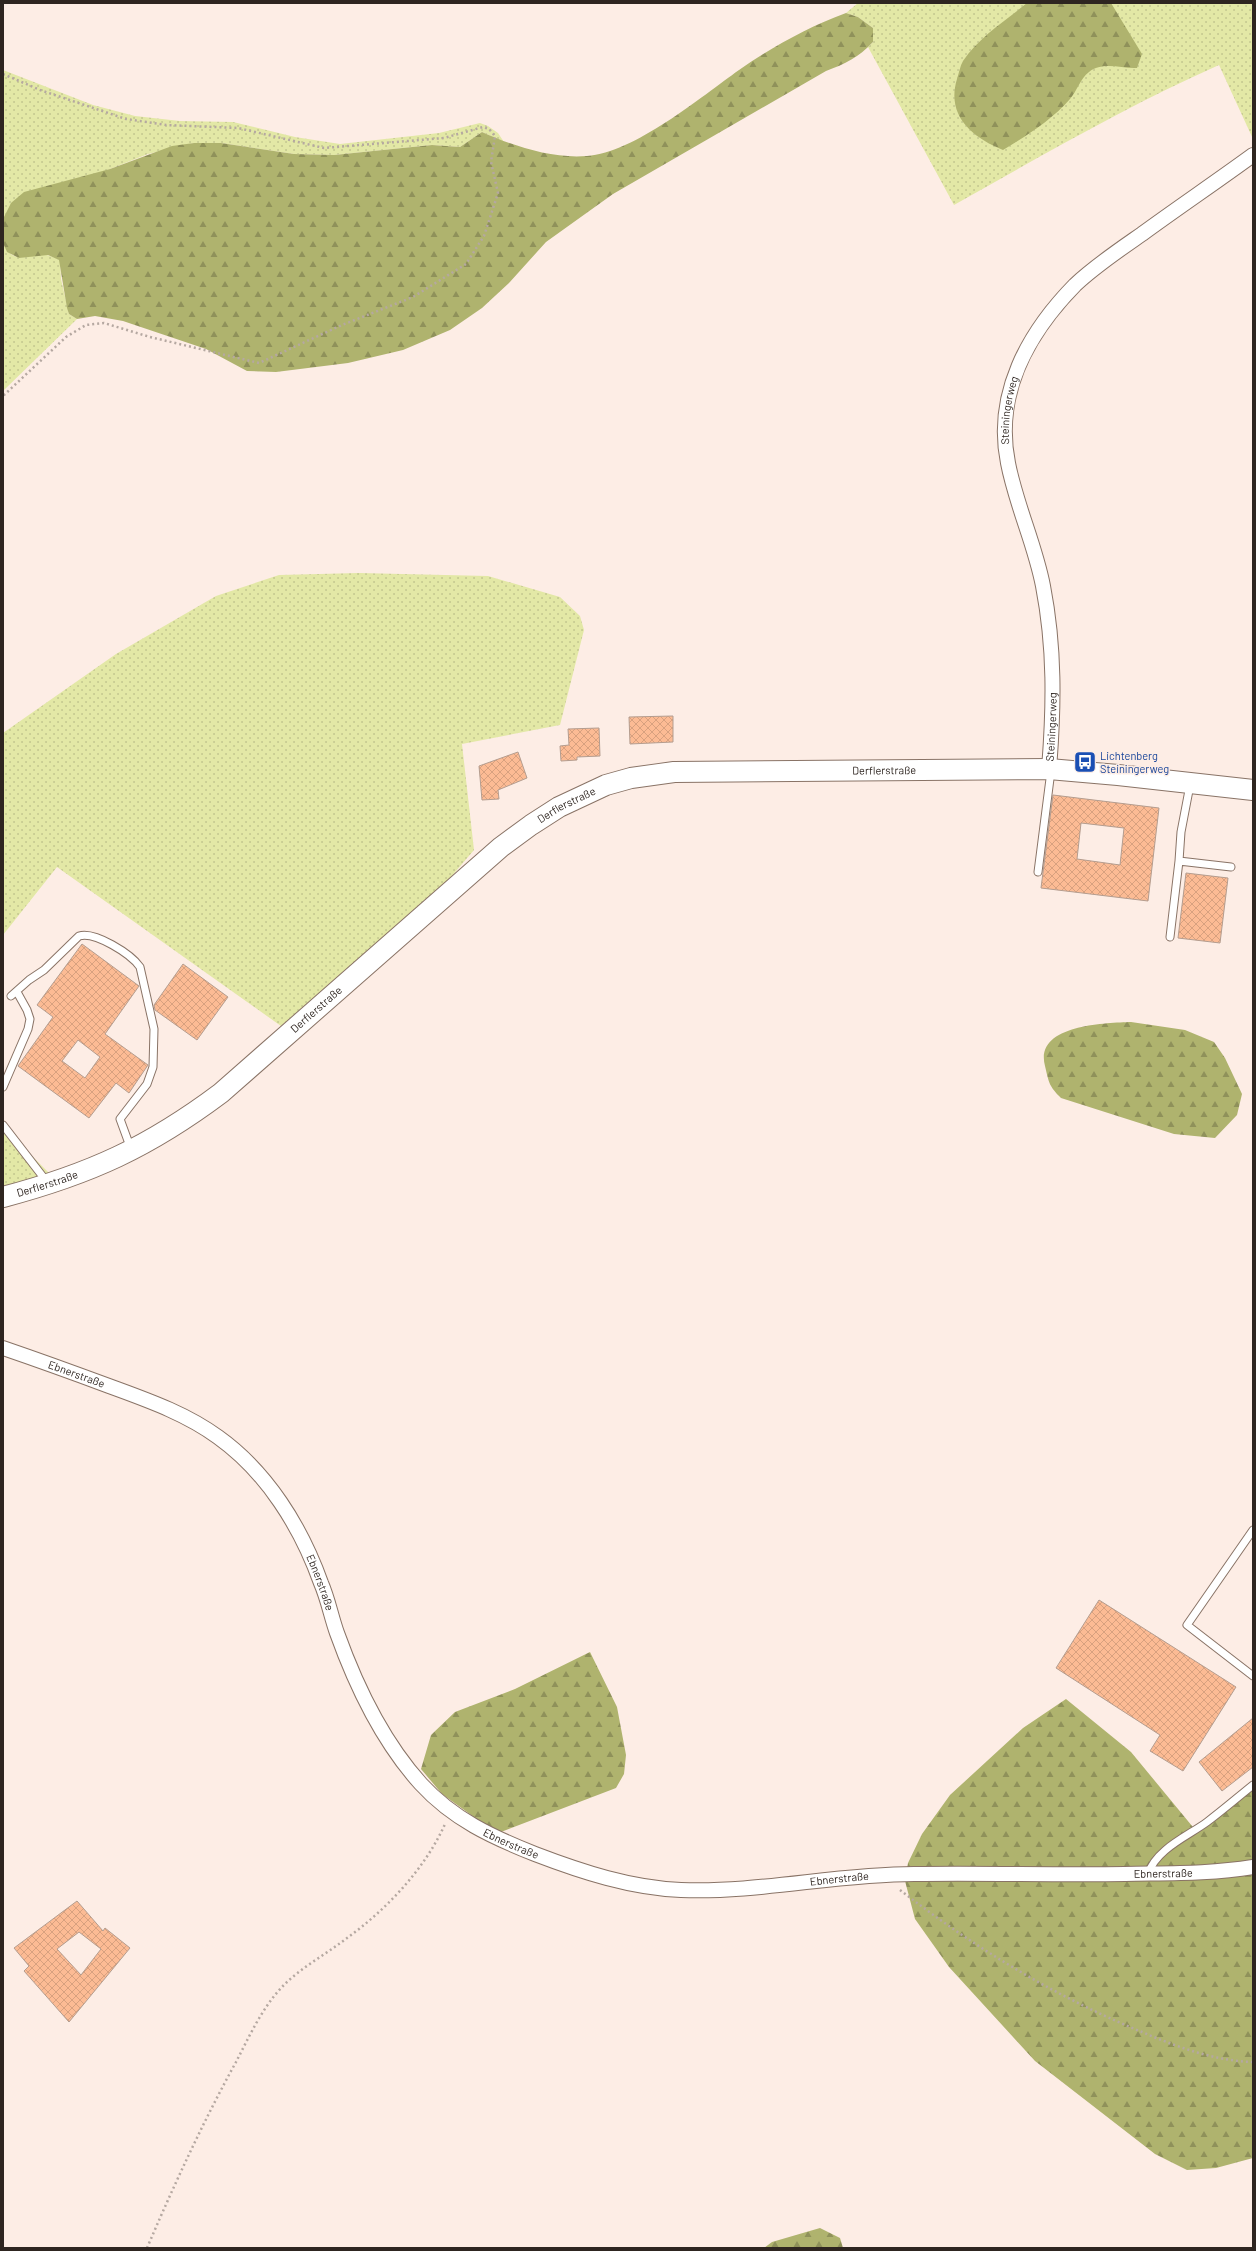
<svg xmlns="http://www.w3.org/2000/svg" width="1256" height="2251" font-family="Barlow,sans-serif">
<style>
.grass{fill:url(#grass-dots)}
.forest{fill:url(#forest-firs)}
.building{fill:url(#building-cross-hatch);stroke:#b49d8f;fill-rule:evenodd}
.lines{fill:none;stroke-linecap:round;stroke-linejoin:round}
.lane-casing{stroke:#897366;stroke-width:9}
.street-casing{stroke:#897366;stroke-width:16}
.secondary-casing{stroke:#897366;stroke-width:22}
.path{stroke:#b5a8a1;stroke-width:2.5;stroke-dasharray:2 3;stroke-linecap:butt}
.lane{stroke:#fff;stroke-width:7}
.street{stroke:#fff;stroke-width:14}
.secondary{stroke:#fff;stroke-width:20}
.labels{text-anchor:middle;stroke-width:3;stroke-linejoin:round;paint-order:stroke}
.street-label{font-size:11px;fill:#2e2520;stroke:#fdede5}
.transit-label{font-size:11px;fill:#164399;stroke:#fdede5;text-anchor:start}
</style>
<defs>
<pattern id="grass-dots" width="8" height="8" patternUnits="userSpaceOnUse"><rect width="8" height="8" fill="#e3e8a6"/><path d="M2 2h.1M6 6h.1" fill="none" stroke="#c3c78f" stroke-width="1.8" stroke-linecap="round"/></pattern>
<pattern id="forest-firs" width="22" height="20" patternUnits="userSpaceOnUse"><rect width="22" height="20" fill="#afb36e"/><path d="M5 1l3.5 6h-7zM16 11l3.5 6h-7z" fill="#8f915a"/></pattern>
<pattern id="building-cross-hatch" width="8" height="8" patternUnits="userSpaceOnUse"><rect width="8" height="8" fill="#fcbb94"/><path d="M0 0l8 8M0 8l8-8" fill="none" stroke="#d8a17f"/></pattern>
</defs>
<rect width="100%" height="100%" fill="#fdede5"/>
<path class="grass" d="M858,3H1253V139L1219,65C1127,106 1041,156 954,205L868,47L873,42V28L858,17L846,13Z
M3,70L93,105L135,116L180,121L233,122L295,137L340,144L439,133L480,123L488,126L498,133L504,142L482,132L460,147L432,145L334,155L294,154L221,143H194L148,154L110,169L3,220Z
M3,243C14,267 27,253 47,255C51,256 56,258 60,260L61,279L69,314L77,319L3,391Z
M359,573L488,576L560,597L580,616L584,630L560,725L462,744L474,850L444,885L281,1026L57,867L3,935V733L116,654L216,596L279,575Z
M3,1127L49,1173L3,1187Z"/>
<path class="forest" d="M1027,3H1111L1142,54L1137,68C1122,69 1103,61 1089,72C1080,79 1077,91 1070,99C1053,119 1025,137 1003,150C971,137 946,115 957,79C959,73 960,66 963,61C979,37 1005,21 1027,3Z
M846,13L858,17L873,28V42C859,57 845,64 826,71L613,194L546,242L509,283L482,308L450,330L403,350L348,363L276,372L247,371L206,349L123,321L95,316L77,319L69,314L67,308L59,260L48,255L19,258L7,252L3,243L4,217L11,203L24,192L110,169L172,146L194,143H221L294,154L334,155L432,145L460,147L482,132C513,146 552,159 587,156C634,153 701,97 739,70C772,47 808,27 846,13Z
M1131,1022L1185,1030L1214,1042L1225,1058L1242,1094L1237,1115L1215,1138L1174,1134L1061,1098C1049,1086 1049,1083 1045,1066C1034,1025 1104,1023 1131,1022Z
M590,1652L617,1707L626,1755L624,1774L616,1788L501,1832L481,1822L442,1794L421,1769L431,1735L455,1712L515,1689Z
M1066,1699L1131,1752L1197,1832L1253,1789V2158L1216,2168L1187,2170L1155,2154L1035,2061L949,1967L915,1919L905,1881L908,1863L922,1834L950,1795L1023,1728Z
M820,2228L840,2238L843,2248H764L772,2242Z"/>
<path class="building" d="M673,716V742L630,744L629,717Z
M599,728L600,756L577,757V760L561,761L560,746L569,745L568,729Z
M518,752L527,778L498,790L499,799L482,800L479,766Z
M1053,795L1159,808L1148,901L1041,888ZM1081,823L1124,828L1120,865L1077,859Z
M1186,873L1228,878L1220,943L1178,938Z
M82,944L139,986L105,1034L148,1065L129,1093L116,1083L89,1118L18,1066L53,1017L37,1005ZM78,1040L100,1057L85,1078L62,1061Z
M183,964L228,997L197,1040L155,1010L154,1005Z
M1099,1600L1236,1687L1183,1771L1150,1751L1160,1735L1056,1668Z
M1253,1718V1767L1222,1791L1199,1762Z
M77,1901L103,1931L105,1928L130,1948L69,2022L24,1971L29,1966L14,1948ZM79,1932L101,1949L81,1975L57,1949Z"/>
<g class="lines">
<g class="lane-casing">
<path id="lane" d="M1179,861L1231,867
M1038,872L1051,771
M1170,937L1179,861L1181,832L1190,785
M11,996L29,980L44,970L79,936C95,931 131,954 140,967L154,1029L153,1067L147,1084L120,1119L131,1149
M3,1087L28,1029L30,1019L27,1010L17,992
M3,1125L47,1182
M1253,1530L1187,1625L1253,1676
M1148,1874C1156,1849 1188,1836 1207,1822C1223,1810 1238,1797 1253,1785"/>
</g>
<g class="street-casing">
<g id="street">
<path id="s1" d="M1049,769C1054,706 1055,648 1043,586C1035,544 1016,505 1008,463C994,394 1028,333 1075,285C1095,266 1119,250 1142,234C1179,207 1216,182 1253,155"/>
<path id="s2" d="M3,1348C38,1360 74,1373 109,1386C147,1400 185,1413 218,1437C267,1472 301,1527 321,1583C328,1599 331,1616 337,1633C356,1686 383,1742 421,1784C453,1819 492,1837 535,1854C582,1872 631,1888 681,1890C759,1893 836,1874 914,1874C984,1873 1055,1875 1125,1874C1168,1873 1210,1874 1253,1867"/>
</g>
</g>
<g class="secondary-casing">
<g id="secondary">
<path id="s3" d="M3,1197C90,1174 149,1147 221,1093L501,847L531,825L559,807L606,785L631,778L674,772L1049,769L1118,775L1253,790"/>
</g>
</g>
<path class="path" d="M3,74L40,90L126,119L166,125L238,128L324,148L444,138L483,127L489,129L495,136L491,162L498,193L484,236L466,264L413,297L342,325L259,363L150,337L104,323L86,325L66,337L3,396
M900,1890C975,1948 1054,1996 1142,2032C1177,2047 1215,2061 1253,2062
M147,2248C174,2185 203,2122 236,2062C249,2037 262,2008 282,1987C300,1968 325,1955 347,1938C386,1910 425,1869 445,1824"/>
<use href="#lane" class="lane"/>
<use href="#street" class="street"/>
<use href="#secondary" class="secondary"/>
</g>
<defs>
<g id="bus-square" transform="scale(1.15)"><rect x="-9" y="-9" width="18" height="18" rx="4" fill="#1a4fb4" stroke="#fdede5"/><path d="M-5-6H5V4H4V6H2V4H-2V6H-4V4H-5ZM-3.5-4V0h7V-4ZM-3.5 1.2v1.5H-2V1.2ZM2 1.2v1.5H3.5V1.2Z" fill="#fff"/></g>
</defs>
<g fill-rule="evenodd">
<use href="#bus-square" x="1085" y="762"/>
</g>
<g class="labels">
<g class="street-label">
<text dy="4" stroke="none"><textPath href="#s1" startOffset="365">Steiningerweg</textPath></text>
<text dy="4" stroke="none"><textPath href="#s1" startOffset="42">Steiningerweg</textPath></text>
<text dy="4" stroke="none"><textPath href="#s3" startOffset="1018">Derflerstraße</textPath></text>
<text dy="4" stroke="none"><textPath href="#s3" startOffset="694">Derflerstraße</textPath></text>
<text dy="4" stroke="none"><textPath href="#s3" startOffset="370">Derflerstraße</textPath></text>
<text dy="4" stroke="none"><textPath href="#s3" startOffset="46">Derflerstraße</textPath></text>
<text dy="4" stroke="none"><textPath href="#s2" startOffset="78">Ebnerstraße</textPath></text>
<text dy="4" stroke="none"><textPath href="#s2" startOffset="414">Ebnerstraße</textPath></text>
<text dy="4" stroke="none"><textPath href="#s2" startOffset="750">Ebnerstraße</textPath></text>
<text dy="4" stroke="none"><textPath href="#s2" startOffset="1410">Ebnerstraße</textPath></text>
<text dy="4" stroke="none"><textPath href="#s2" startOffset="1086">Ebnerstraße</textPath></text>
</g>
<g class="transit-label">
<text x="1100" y="760">Lichtenberg<tspan x="1100" dy="13">Steiningerweg</tspan></text>
</g>
</g>
<rect width="1256" height="2251" fill="none" stroke="#2e2520" stroke-width="8"/>
</svg>
